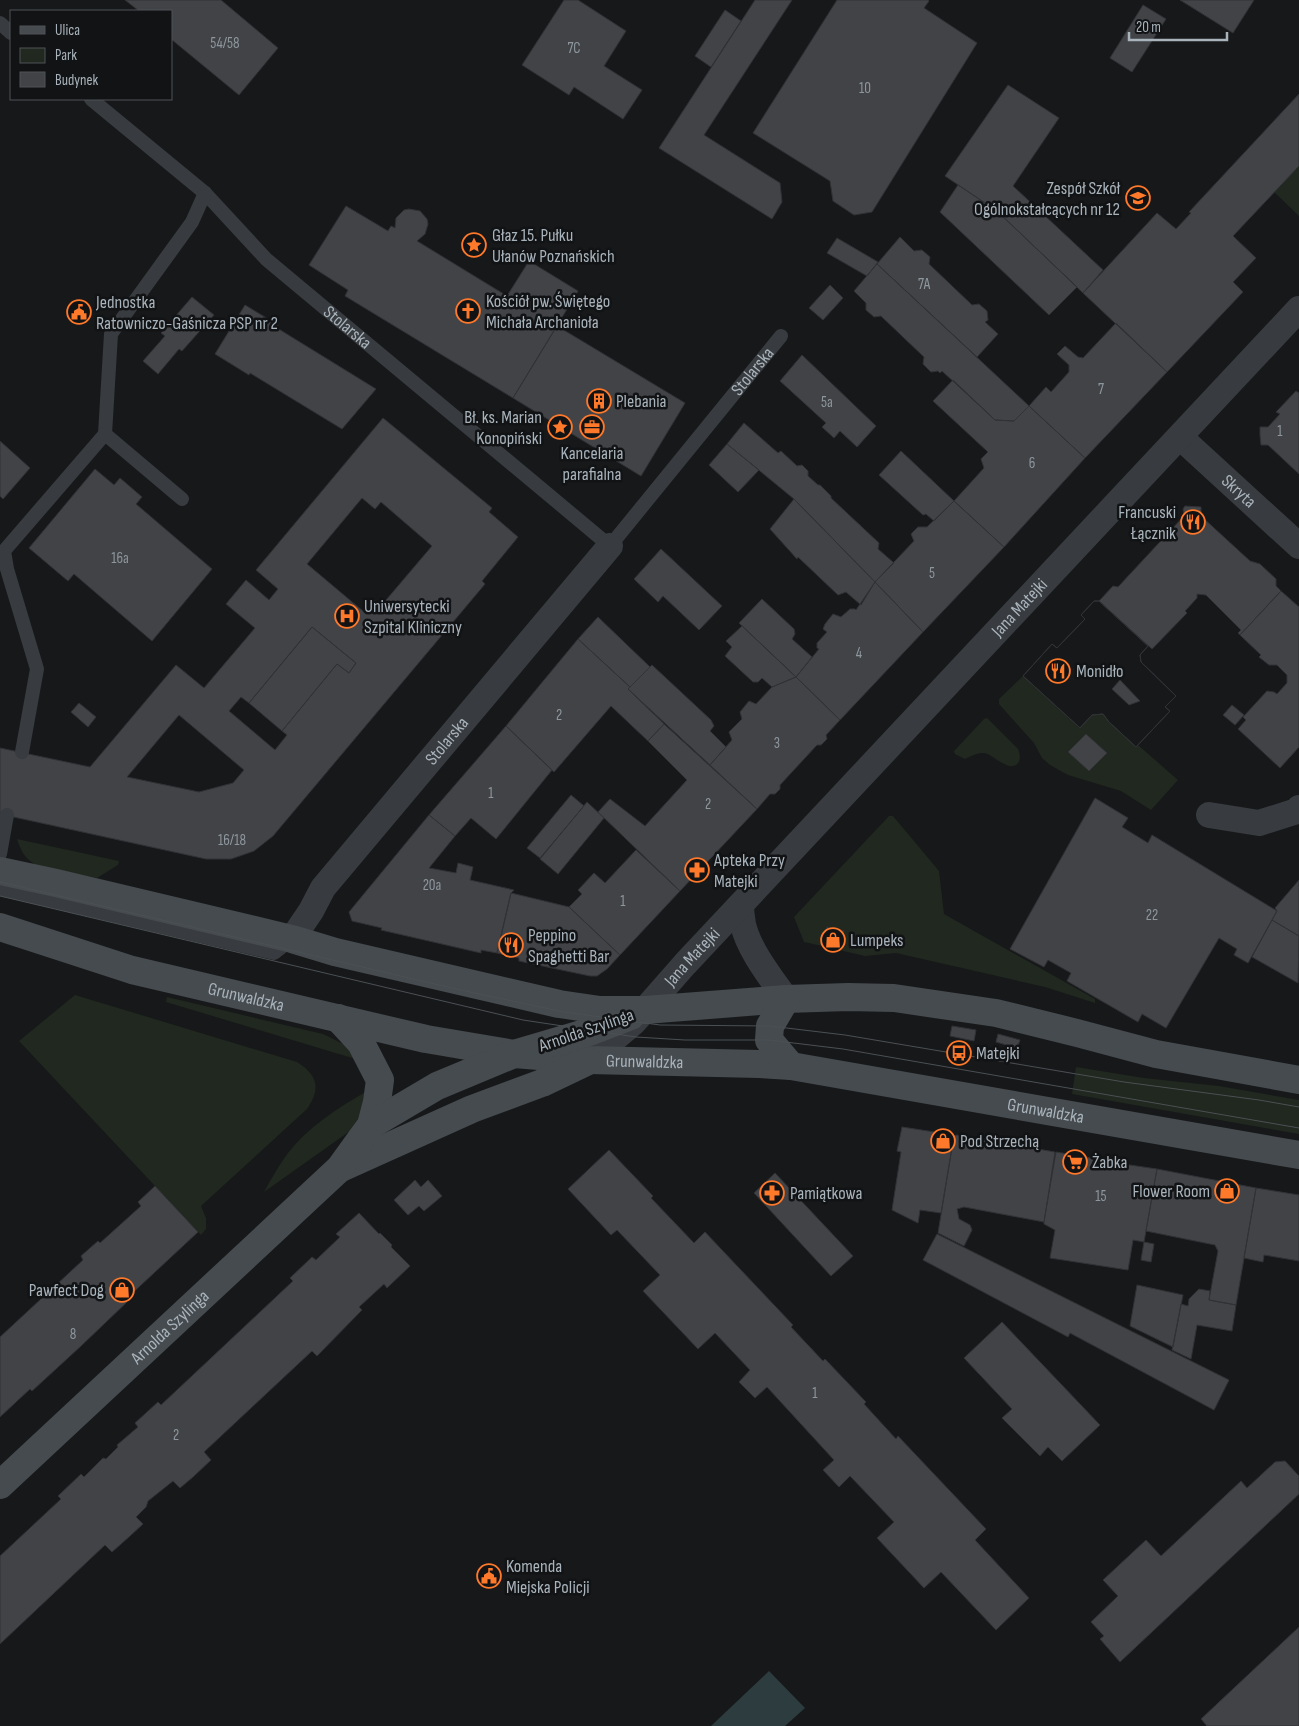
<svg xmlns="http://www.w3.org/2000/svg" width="1299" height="1726" font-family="'Sofia Sans Condensed',sans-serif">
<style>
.green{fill:#20281f}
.water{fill:#2c3c3f}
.building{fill:#414347;stroke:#313236;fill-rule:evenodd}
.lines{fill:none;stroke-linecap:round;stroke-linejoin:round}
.lane{stroke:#383b3f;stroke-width:14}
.street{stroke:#383b3f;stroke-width:26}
.secondary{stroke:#464b4f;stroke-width:28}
.tram{stroke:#4b5054;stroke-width:1}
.labels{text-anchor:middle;stroke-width:5;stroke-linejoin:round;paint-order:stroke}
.number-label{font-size:15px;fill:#8e979e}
.poi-label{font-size:18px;fill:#a8b3bb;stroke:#121315;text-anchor:start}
.street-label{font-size:18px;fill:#a8b3bb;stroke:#121315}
</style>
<rect width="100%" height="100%" fill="#17181a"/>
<path class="green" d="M1299,166V216L1274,192Z
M1023,676L1079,728L1092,715L1103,714L1109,722L1136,747L1138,745L1178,780L1151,810L1121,791L1068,775L1050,765L1042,758L1034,743L999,704V699Z
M987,718L1018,749C1022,758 1020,767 1009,766C986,757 991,746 965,759L955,754L954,751L984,719Z
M889,816H893L939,871L944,914L1095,999V1003L1045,987L896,953L865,956L839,950L843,931L827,927L822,946L804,942L794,917Z
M17,839L119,861L118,865L97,878L38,866C26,860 21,852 17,839Z
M75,995L297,1062C318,1075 321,1089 307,1109L201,1206L206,1218V1229L201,1235L19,1041Z
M167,997L323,1034L343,1044L359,1060L166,1002Z
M1076,1067L1144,1078L1219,1086L1299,1100V1134L1072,1094Z
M367,1091L362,1112L350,1131L264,1192C271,1179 279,1165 288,1153C309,1126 338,1108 367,1091Z"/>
<path class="water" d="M769,1671L805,1708L785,1726H711Z"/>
<path class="building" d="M125,0H221L278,48L239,95L171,39V11H139Z
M564,0H578L626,31L604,66L642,90L623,119L574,87L569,95L522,65Z
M755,0H792L704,135L780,183L782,202L772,219L659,148Z
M837,0H928L929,1L924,8L977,43L872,212L854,215L833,201L830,181L753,133Z
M1180,0H1254L1233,33Z
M1143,5L1166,19L1132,72L1110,58Z
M725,10L741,21L711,67L695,56Z
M1008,85L1059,118L1013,186L1103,270L1083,293L997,211L945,176Z
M1299,94V166L1233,236L1256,258L1233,282L1243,292L1167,372L1083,293L1157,213L1176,229L1191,213L1189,212Z
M958,185L997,211L1077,287L1049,315L940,212Z
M346,206L388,231L391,226L395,228L396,218L404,210L409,209L420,211L427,219L428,224L425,234L417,241L507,296L529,261L578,291L513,398L345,296L348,290L309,265Z
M900,237L914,251L922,250L930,257L929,264L972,305L979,304L987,311L988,320L985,322L998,334L977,357L877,264Z
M837,238L878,262L867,276L827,253Z
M877,264L1029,406L1014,421L995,420L942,371L940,373L938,371L931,372L923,364L924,357L881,316L874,317L866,310V303L854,291Z
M830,285L843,298L823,320L809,308Z
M192,297L214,315L182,351L179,349L158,374L143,361L165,336L161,333Z
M245,305L278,325L277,328L376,389L342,429L250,373L249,375L215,354Z
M1116,323L1167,372L1085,458L1029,406L1046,387L1051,392L1069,372V365L1057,354L1065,346L1078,357L1083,358Z
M557,326L685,403L641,476L513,398Z
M802,355L876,426L857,447L840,431L834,438L822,427L826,423L780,381Z
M953,380L995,420L1014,421L1029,406L1085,458L1004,547L954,501L984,468L981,459L988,452L933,401Z
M1296,391L1299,393V474L1268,445H1261L1260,435V427H1268L1280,414L1276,412Z
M383,418L492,508L489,512L518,537L482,581L485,584L273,836L254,851L231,859H206L0,814V748L90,767L176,665L204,688L255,628L226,604L246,580L269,600L278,589L256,570ZM362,498L375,509L381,502L432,546L381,606L374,600L364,612L307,564ZM312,627L356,663L349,673L337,664L282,731L287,735L275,750L229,711L241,697L249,703ZM179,715L244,770L233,783L199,792L127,777Z
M744,423L778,453L781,451L797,466L802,465L808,471V476L818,485H820L831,496V498L879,543L878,549L894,563L875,582L794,499L727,444Z
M0,441L30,468L3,499L0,496Z
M727,444L759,470L738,492L709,465Z
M901,451L954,501L934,521L926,514L923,515L879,475Z
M95,469L114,485L120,478L142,497L136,504L212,569L152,641L74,574L68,581L29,548Z
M794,499L875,582L861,605L846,592L838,595L798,557L797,559L770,529Z
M954,501L1004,547L923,632L875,582L914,541L911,534L918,527H927Z
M1185,506L1201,507V516L1250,561L1260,564L1276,579V586L1281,591L1240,635L1238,633L1241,630L1206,595L1197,594V598L1185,611L1187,613L1152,649L1099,601L1113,586L1118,587L1184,516L1183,509Z
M661,549L722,606L699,630L663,596L658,602L634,579Z
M875,582L923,632L840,720L796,677L819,649L817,648V643L827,632L823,629L825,624L833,614L841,617L850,609H855L856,610Z
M1281,591L1299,607V747L1280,768L1238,729L1246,720L1243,717L1267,691L1274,692L1277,694L1287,683V675L1277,665H1269L1259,657L1261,655L1240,635Z
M762,599L794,629L795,634L792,639L812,657L796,677L739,623Z
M1094,601H1099L1148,646L1140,655L1141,662L1176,696L1165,707L1170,711L1136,747L1109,722L1103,714L1092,715L1080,728L1023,676L1052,644L1057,648L1085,619L1081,615ZM1120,680L1140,701L1129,705L1112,689Z
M1094,601H1099L1148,646L1140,655L1141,662L1176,696L1165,707L1170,711L1136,747L1109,722L1103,714L1092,715L1080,728L1023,676L1052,644L1057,648L1085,619L1081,615Z
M598,617L650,667L630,687L578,639Z
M742,626L796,677L772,687L762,678L758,682H753L725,656L732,647L726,641Z
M312,627L356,663L349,673L337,664L282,731L249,703Z
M578,639L630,687L628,689L664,724L648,741L611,706L554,772L506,726Z
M652,665L711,720L714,726L710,731L726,747L710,765L628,689Z
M796,677L840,720L826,735L827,739L821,745H817L780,785V789L775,794H770L757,809L710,765L732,740L729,732L742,719L740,712L749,701L756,704L772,687Z
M79,703L96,717L88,727L71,712Z
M1232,705L1244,715L1235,725L1223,715Z
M664,724L757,809L680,891L598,812L610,799L645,826L687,780L648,741Z
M506,726L552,770L496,839L471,818L455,836L429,815Z
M1086,734L1107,753L1089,771L1068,752Z
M571,795L584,806L540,858L527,848Z
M1095,798L1128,818L1122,827L1148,843L1152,835L1277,911L1248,963L1234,955L1237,949L1219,938L1166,1028L1142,1014L1138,1022L1067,981L1071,973L1048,960L1044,967L1010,949Z
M587,802L604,818L558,874L540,859Z
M429,815L455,836L429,868L456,873L458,863L473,867L470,880L514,890L511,893L497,953L481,950V953L381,930L382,928L352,921L349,912Z
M636,850L680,891L620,955L569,907L582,894L578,890L594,873L605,883Z
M1299,880V936L1272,920L1277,911L1275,908Z
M511,893L569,907L620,955L607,969L597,976H590L519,961V958L497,953Z
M1272,920L1299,936L1298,983L1252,957Z
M827,927L844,931L839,950L822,946Z
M952,1026L976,1030L974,1041L950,1036Z
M998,1034L1020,1040L1017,1048L996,1042Z
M902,1127L954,1135L941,1213L920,1210L918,1223L892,1210L901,1152L897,1151Z
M957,1135L1055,1152L1044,1222L964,1207L957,1209L959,1219L970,1225L972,1230L964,1246L938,1233L954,1136Z
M609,1150L653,1196L651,1198L694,1243L705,1232L793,1325L791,1327L823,1361L825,1359L866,1402L864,1404L896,1439L898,1436L986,1529L975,1540L1029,1598L996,1630L941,1572L924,1588L877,1538L894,1522L850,1476L839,1487L823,1470L834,1460L767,1387L755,1398L739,1382L750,1370L715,1333L698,1349L643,1291L660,1275L617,1230L611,1235L568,1189Z
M1056,1152L1097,1159V1158L1117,1161L1116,1163L1157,1169L1144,1242L1133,1240L1128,1270L1050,1258L1055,1230L1044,1224V1222Z
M1157,1169L1256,1188L1236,1305L1209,1300L1218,1251L1215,1245L1146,1231Z
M775,1173L853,1256L831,1276L754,1193Z
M415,1180L421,1187L428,1180L442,1196L424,1211L419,1206L408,1215L394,1200Z
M155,1186L198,1232L125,1300L127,1302L81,1346L32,1391L30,1389L0,1417V1337L83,1260L81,1256L98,1241L100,1243L141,1206L138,1202Z
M1256,1188L1299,1195V1261L1264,1255L1263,1262L1244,1258Z
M359,1213L379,1234L380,1233L392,1245L391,1247L410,1266L387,1288L384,1284L359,1307L362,1310L317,1356L312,1351L204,1452L211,1460L193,1477L180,1488L173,1481L148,1501L146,1507L136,1517L143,1524L130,1536L112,1552L105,1545L0,1644V1556L61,1499L58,1496L81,1474L84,1477L103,1458L106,1459L118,1447L117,1445L138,1427L135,1423L158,1402L161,1405L293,1281L290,1278L312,1257L316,1260L340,1237L336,1234Z
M937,1234L1229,1380L1214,1410L1070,1333L1068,1337L923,1260Z
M1144,1242L1154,1244L1151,1262L1141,1260Z
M1137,1285L1183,1295L1173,1347L1130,1326Z
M1199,1289L1210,1291L1209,1300L1236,1305L1232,1331L1197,1325L1191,1359L1172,1350L1181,1304L1188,1306L1189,1299Z
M1002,1322L1100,1425L1062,1461L1048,1447L1040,1456L1002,1418L1012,1409L964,1358Z
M1285,1461L1299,1476V1494L1120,1662L1100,1639L1104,1636L1091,1622L1118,1596L1103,1580L1146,1540L1161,1556L1241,1481L1247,1488L1275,1462Z
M1299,1627V1726H1207L1201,1719Z"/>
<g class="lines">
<g class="lane">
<path d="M0,23L11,33"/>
<path id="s1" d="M91,99L205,193L266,259L610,546L781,336"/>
<path d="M105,434L111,334L192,222L205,193"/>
<path d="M22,752L37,669L7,569L4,551L105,434L182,499"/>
<path d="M0,854L7,815"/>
<path d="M0,889L274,953L292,939"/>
</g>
<g class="street">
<path id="s2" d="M1180,437L1299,546"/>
<path d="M1209,815L1259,823L1297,811L1299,808"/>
<path d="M741,905C741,911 742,918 743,924C748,949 772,979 786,999"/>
<path id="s3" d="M292,939L311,911L323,888L610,546"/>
<path id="s4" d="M589,1060L634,1022L685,964L1299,309"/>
</g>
<g class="secondary">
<path d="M0,871L56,883L292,939L335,952L559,1004L600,1010H645L786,999L848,997L894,998L996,1013L1077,1033L1156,1054L1299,1080"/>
<path id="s5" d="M0,927L132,970L426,1039L514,1054L589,1060L759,1064L791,1066L1299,1155"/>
<path d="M786,999L770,1026L769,1040L791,1066"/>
<path d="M338,1018L361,1043L380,1080L377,1102L371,1125"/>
<path d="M341,1168L472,1109L542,1083L588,1061"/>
<path id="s6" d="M0,1485L340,1168L371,1125L437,1086L514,1054L592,1031L631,1016"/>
</g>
<path class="tram" d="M0,882L456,989L564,1012L660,1025L770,1026L845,1035L1124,1082L1259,1100L1299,1107
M0,896L523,1020L636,1037L685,1040H769L843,1049L1299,1128"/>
</g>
<defs>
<g id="school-ring" transform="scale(1.25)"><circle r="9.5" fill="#121315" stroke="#ff792a" stroke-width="1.5"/><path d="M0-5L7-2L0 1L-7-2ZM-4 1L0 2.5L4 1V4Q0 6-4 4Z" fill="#ff792a"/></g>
<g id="sight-ring" transform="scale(1.25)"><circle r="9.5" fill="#121315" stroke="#ff792a" stroke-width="1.5"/><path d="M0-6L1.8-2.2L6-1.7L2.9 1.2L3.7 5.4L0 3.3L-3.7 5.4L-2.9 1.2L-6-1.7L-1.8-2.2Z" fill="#ff792a"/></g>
<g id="church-ring" transform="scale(1.25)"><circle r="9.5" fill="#121315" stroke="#ff792a" stroke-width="1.5"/><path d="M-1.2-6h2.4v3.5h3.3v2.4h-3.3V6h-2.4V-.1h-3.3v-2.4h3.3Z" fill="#ff792a"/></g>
<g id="civic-ring" transform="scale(1.25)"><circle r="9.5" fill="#121315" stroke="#ff792a" stroke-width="1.5"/><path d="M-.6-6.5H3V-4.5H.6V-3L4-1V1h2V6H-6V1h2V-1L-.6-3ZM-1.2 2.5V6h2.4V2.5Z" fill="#ff792a"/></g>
<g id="building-ring" transform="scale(1.25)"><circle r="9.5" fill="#121315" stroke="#ff792a" stroke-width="1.5"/><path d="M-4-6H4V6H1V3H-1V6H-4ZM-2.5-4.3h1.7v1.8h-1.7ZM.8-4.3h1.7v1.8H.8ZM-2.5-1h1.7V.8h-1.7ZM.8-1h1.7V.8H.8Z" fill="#ff792a"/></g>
<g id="office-ring" transform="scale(1.25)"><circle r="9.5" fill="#121315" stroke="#ff792a" stroke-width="1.5"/><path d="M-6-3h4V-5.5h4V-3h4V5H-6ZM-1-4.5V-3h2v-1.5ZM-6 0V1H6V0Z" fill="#ff792a"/></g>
<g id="restaurant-ring" transform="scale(1.25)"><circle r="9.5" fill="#121315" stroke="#ff792a" stroke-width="1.5"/><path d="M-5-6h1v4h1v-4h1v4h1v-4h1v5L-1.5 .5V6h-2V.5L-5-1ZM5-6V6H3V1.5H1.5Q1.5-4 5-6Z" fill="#ff792a"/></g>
<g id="hospital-ring" transform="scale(1.25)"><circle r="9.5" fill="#121315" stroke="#ff792a" stroke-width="1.5"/><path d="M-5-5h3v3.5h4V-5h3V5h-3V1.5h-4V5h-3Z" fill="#ff792a"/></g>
<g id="pharmacy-ring" transform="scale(1.25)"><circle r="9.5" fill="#121315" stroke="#ff792a" stroke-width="1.5"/><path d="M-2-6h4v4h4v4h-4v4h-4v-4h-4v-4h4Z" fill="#ff792a"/></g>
<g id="shop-ring" transform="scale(1.25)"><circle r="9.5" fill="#121315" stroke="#ff792a" stroke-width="1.5"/><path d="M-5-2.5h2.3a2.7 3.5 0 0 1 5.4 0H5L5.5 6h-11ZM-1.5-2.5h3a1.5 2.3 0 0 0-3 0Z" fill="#ff792a"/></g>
<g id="bus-ring" transform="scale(1.25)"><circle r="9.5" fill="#121315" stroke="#ff792a" stroke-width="1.5"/><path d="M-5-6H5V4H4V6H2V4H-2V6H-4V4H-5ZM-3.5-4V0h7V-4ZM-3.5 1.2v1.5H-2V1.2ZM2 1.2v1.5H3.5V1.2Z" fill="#ff792a"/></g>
<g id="supermarket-ring" transform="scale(1.25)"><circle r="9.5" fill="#121315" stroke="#ff792a" stroke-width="1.5"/><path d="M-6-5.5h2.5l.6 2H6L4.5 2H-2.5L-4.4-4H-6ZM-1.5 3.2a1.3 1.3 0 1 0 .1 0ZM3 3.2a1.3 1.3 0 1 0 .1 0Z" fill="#ff792a"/></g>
</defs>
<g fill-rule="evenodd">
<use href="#school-ring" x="1138" y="198"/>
<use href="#sight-ring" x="474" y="245"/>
<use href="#church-ring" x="468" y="311"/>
<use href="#civic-ring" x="79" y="312"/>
<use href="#building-ring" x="599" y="401"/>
<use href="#sight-ring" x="560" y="427"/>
<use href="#office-ring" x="592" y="427"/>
<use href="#restaurant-ring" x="1193" y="522"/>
<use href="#hospital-ring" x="347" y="616"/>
<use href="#restaurant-ring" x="1058" y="671"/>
<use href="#pharmacy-ring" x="697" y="870"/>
<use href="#shop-ring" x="833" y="940"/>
<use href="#restaurant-ring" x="511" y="945"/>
<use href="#bus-ring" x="959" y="1053"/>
<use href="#shop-ring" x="943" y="1141"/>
<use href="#supermarket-ring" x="1075" y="1162"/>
<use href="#shop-ring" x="1227" y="1191"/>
<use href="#pharmacy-ring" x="772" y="1193"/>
<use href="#shop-ring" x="122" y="1290"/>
<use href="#civic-ring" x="489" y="1576"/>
</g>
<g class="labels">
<g class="number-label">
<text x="225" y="48">54/58</text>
<text x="574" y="53">7C</text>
<text x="865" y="93">10</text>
<text x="924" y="289">7A</text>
<text x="1101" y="394">7</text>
<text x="827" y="407">5a</text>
<text x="1280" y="436">1</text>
<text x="1032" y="468">6</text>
<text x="120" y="563">16a</text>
<text x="932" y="578">5</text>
<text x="859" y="658">4</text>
<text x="559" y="720">2</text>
<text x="777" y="748">3</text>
<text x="491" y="798">1</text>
<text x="708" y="809">2</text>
<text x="232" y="845">16/18</text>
<text x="432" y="890">20a</text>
<text x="623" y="906">1</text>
<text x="1152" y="920">22</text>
<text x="1101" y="1201">15</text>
<text x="73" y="1339">8</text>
<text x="815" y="1398">1</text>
<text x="176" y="1440">2</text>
</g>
<g class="poi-label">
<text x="1120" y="194" text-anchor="end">Zespół Szkół<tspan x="1120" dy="21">Ogólnokstałcących nr 12</tspan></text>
<text x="492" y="241">Głaz 15. Pułku<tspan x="492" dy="21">Ułanów Poznańskich</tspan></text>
<text x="486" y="307">Kościół pw. Świętego<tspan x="486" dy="21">Michała Archanioła</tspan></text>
<text x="96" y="308">Jednostka<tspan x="96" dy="21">Ratowniczo-Gaśnicza PSP nr 2</tspan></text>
<text x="616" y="407">Plebania</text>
<text x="542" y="423" text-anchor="end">Bł. ks. Marian<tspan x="542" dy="21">Konopiński</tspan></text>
<text x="592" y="459" text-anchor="middle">Kancelaria<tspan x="592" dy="21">parafialna</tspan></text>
<text x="1176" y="518" text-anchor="end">Francuski<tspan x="1176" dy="21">Łącznik</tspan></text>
<text x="364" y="612">Uniwersytecki<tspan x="364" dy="21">Szpital Kliniczny</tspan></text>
<text x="1076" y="677">Monidło</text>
<text x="714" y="866">Apteka Przy<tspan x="714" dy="21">Matejki</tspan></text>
<text x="528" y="941">Peppino<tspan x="528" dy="21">Spaghetti Bar</tspan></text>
<text x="850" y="946">Lumpeks</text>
<text x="976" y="1059">Matejki</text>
<text x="960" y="1147">Pod Strzechą</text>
<text x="1092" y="1168">Żabka</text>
<text x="1210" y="1197" text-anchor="end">Flower Room</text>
<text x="790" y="1199">Pamiątkowa</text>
<text x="104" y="1296" text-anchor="end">Pawfect Dog</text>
<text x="506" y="1572">Komenda<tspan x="506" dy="21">Miejska Policji</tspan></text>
</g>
<g class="street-label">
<text dy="6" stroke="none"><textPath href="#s1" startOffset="344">Stolarska</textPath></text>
<text dy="6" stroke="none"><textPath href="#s1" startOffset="911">Stolarska</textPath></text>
<text dy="6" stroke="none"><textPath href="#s2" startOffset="80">Skryta</textPath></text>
<text dy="6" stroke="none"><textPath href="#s4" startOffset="625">Jana Matejki</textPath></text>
<text dy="6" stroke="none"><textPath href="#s3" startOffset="252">Stolarska</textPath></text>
<text dy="6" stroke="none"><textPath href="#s4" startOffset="146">Jana Matejki</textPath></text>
<text dy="6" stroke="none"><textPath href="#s5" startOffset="256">Grunwaldzka</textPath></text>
<text transform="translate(586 1030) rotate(-19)" y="6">Arnolda Szylinga</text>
<text dy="6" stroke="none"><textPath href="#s5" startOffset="661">Grunwaldzka</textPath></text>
<text dy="6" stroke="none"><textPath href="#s5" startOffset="1066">Grunwaldzka</textPath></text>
<text dy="6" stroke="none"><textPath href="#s6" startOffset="232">Arnolda Szylinga</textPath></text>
</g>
</g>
<rect x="10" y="10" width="162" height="90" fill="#121315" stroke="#4e5357"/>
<rect x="20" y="26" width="25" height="8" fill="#464b4f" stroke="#4e5357"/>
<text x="55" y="35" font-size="15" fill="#a8b3bb">Ulica</text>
<rect x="20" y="48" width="25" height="15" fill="#20281f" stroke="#4e5357"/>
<text x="55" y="60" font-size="15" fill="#a8b3bb">Park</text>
<rect x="20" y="72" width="25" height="15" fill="#414347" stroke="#4e5357"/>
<text x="55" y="85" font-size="15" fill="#a8b3bb">Budynek</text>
<path d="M1129 32v8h98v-8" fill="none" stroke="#a8b3bb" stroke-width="2.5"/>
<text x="1136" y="32" font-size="15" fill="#a8b3bb" stroke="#121315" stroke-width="4" paint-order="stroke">20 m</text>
</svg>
